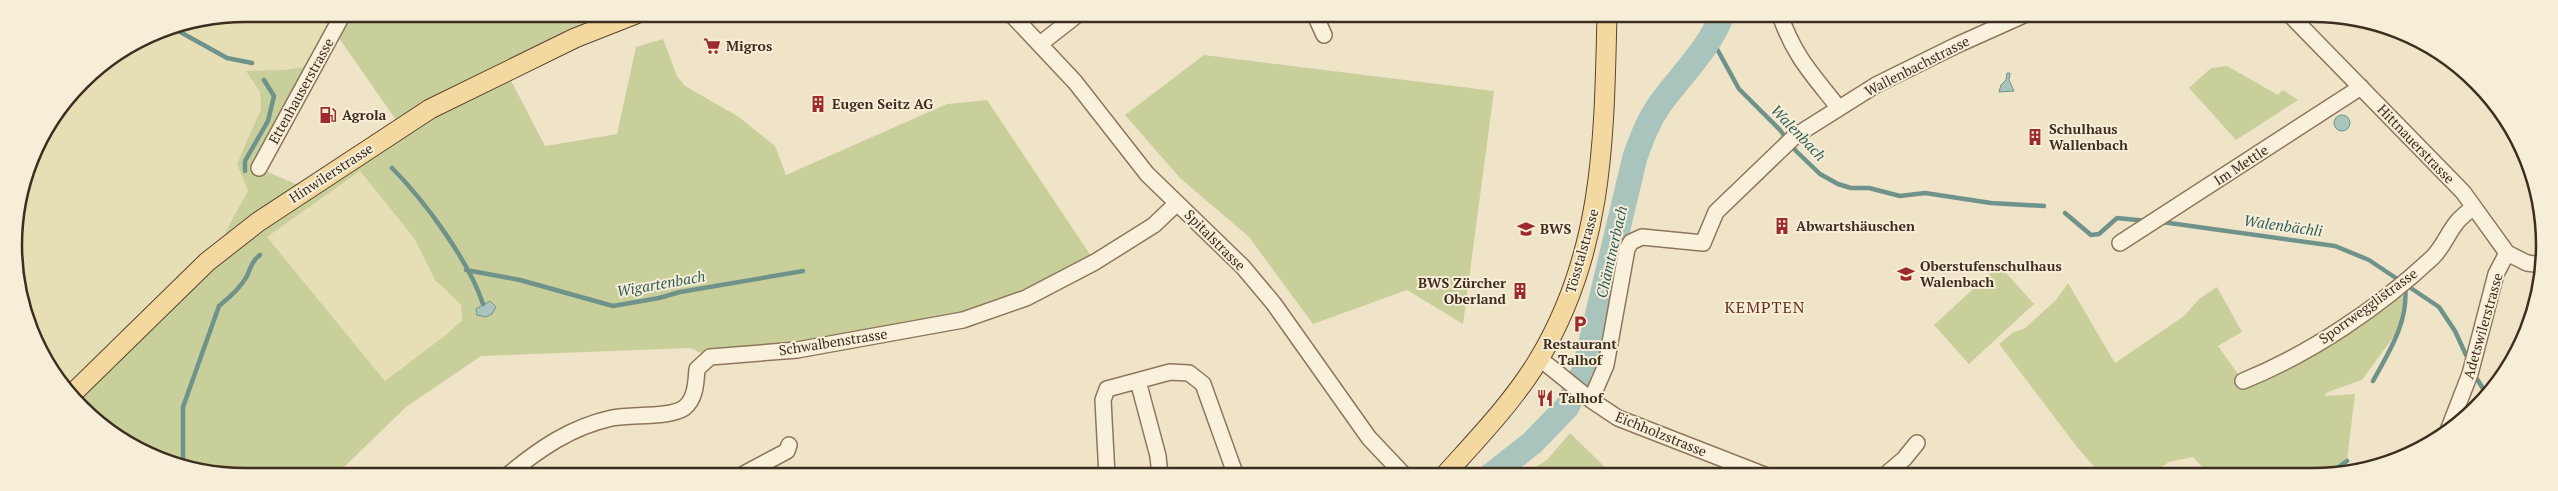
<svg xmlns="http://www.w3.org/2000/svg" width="2558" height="491" font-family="'PT Serif',serif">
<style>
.farmland{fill:#e6deb5}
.green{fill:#c9cf9b;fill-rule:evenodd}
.water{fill:#a9c4bc;stroke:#6f938a}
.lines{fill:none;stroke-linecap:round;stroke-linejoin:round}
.stream{stroke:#6f938a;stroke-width:4.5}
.river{stroke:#a9c4bc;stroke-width:25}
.minor-casing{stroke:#8d765c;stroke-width:18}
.major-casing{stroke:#5b4430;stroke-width:21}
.minor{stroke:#faf1dc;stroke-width:15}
.major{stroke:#f3d9a0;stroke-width:19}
.labels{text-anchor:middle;stroke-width:4;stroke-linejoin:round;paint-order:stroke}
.poi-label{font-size:14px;font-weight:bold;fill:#3d2e20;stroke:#f7eed8;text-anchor:start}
.street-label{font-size:14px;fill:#3d2e20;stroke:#f7eed8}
.water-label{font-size:15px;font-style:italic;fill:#2f5d5a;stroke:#f7eed8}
.quarter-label{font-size:16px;letter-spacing:1px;fill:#6b2e1e;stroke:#f7eed8}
.rim{fill:none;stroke:#3d2e20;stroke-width:2.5}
</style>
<rect width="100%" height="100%" fill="#f0e4c8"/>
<path class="farmland" d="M246,14H343L314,66L283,70L260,92L261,109L237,164L248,191L228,227L219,251L70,396L26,320L14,231L32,157L82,81L157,31Z
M360,171L414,238L435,280L461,305L462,319L447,334L385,381L267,237Z"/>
<path class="green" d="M343,14H636L506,71L545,146L617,134L636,47L663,39L677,76L685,86L739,117L775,146L786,175L947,104L987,100L1095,262L963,320L710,357L690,348L481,356L406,407L339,472L341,475H216L130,446L71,398L219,251L228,227L248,191L237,164L261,109L260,92L246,71L283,70L314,66L259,168L307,189L401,127L334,31ZM360,171L414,238L435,280L461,305L462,320L447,334L385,381L267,237Z
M1204,55L1494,91L1463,324L1407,290L1313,324L1249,237L1180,178L1125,115Z
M2227,66L2278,95L2283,90L2298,100L2236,140L2189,88L2211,68Z
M1999,265L2034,304L1969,364L1934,325Z
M2068,283L2115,363L2184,316L2199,299L2217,287L2242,332L2218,346L2243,381L2397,288L2404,299L2397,332L2362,380L2328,392L2324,396L2355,394L2347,461L2327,477H2211L2193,457L2169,462L2147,477H2103L2077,447L1999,344L2012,333L2025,328L2056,300Z
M1570,433L1612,474L1610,476H1522L1547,460Z"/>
<path class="water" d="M2007,73H2010L2009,80L2014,91L1999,92L2001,85L2006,80Z
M2334 123a8 8 0 1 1 16 0a8 8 0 1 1-16 0Z
M490,301L496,307L492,314L486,317L477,315L476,309Z"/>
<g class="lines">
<path class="stream" d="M173,28L227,58L252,63
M1711,38L1739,89L1780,130L1796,151L1820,174L1838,184L1851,188H1869L1900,196L1925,193L1991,203L2044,206
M392,168C424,200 469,261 483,304
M245,171V161L268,121L274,96L264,80
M2065,213L2091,235L2099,234L2117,218L2147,221
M2162,222L2335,246L2369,260L2439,307L2455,331L2466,355
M466,270L520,280L613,306L659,298L680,292L803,271
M2477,379L2487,395
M2373,381C2390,350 2409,321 2405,285
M183,464V407L219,306C229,298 241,287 247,276C251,267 252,261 260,255
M2325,477L2347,461"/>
<path class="river" d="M1490,476L1532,443L1567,407L1584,371L1635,157C1642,138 1648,121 1660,104C1681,75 1709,49 1722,15"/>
<g class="minor-casing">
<path id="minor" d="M1011,14L1075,82L1147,174L1243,267L1274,304L1369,438L1405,476
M1315,15L1324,35
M1780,15C1794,56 1812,74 1838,107
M2291,16L2463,192L2507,253L2527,263L2542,265
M1040,44L1077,15
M259,168L343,14
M2120,243L2361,87
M1539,358L1591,400L1618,418L1767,476
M1138,381L1158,456L1160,476
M2243,381C2310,354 2380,307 2433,257C2443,247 2448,233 2457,222C2461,217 2468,212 2473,207
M1591,400L1606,365L1627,249L1631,242L1642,237L1703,243L1716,212L1795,136L1876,85L1957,45L2024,15
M2449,428L2470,374L2496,274L2507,253
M508,475C539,449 571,427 612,418C631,414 669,418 684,408C696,399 696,381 697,369L710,357L797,350L963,320L1026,298L1095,262L1154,225L1177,203
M740,476L787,451L789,445
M1107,476L1103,400L1107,389L1170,372L1189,373L1203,384L1236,476
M1884,476L1904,459L1917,443"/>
</g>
<g class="major-casing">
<path id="major" d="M70,396L207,262L258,222L430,109L575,38L636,14
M1444,476C1478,438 1513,402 1539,359C1604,250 1604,138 1607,15"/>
</g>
<use href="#minor" class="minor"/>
<use href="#major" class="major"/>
</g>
<defs>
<g id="supermarket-bare" transform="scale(1.35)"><path d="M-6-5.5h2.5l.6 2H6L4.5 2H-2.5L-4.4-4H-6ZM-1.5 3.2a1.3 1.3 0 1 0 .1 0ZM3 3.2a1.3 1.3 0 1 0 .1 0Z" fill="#9e2a2b" stroke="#f7eed8" stroke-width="2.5" paint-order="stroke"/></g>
<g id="building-bare" transform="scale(1.35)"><path d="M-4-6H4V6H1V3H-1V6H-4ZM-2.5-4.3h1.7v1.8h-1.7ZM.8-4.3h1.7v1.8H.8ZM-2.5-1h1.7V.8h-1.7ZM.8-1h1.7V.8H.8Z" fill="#9e2a2b" stroke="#f7eed8" stroke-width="2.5" paint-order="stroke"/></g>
<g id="fuel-bare" transform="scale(1.35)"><path d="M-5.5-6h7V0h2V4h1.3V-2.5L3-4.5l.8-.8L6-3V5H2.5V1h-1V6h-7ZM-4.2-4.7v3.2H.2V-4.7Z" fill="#9e2a2b" stroke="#f7eed8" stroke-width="2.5" paint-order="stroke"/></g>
<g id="school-bare" transform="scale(1.35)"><path d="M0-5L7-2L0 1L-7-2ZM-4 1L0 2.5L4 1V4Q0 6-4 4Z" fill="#9e2a2b" stroke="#f7eed8" stroke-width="2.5" paint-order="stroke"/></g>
<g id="parking-bare" transform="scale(1.35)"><path d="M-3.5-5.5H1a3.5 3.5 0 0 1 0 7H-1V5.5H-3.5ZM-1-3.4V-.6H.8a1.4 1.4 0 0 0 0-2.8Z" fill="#9e2a2b" stroke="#f7eed8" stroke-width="2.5" paint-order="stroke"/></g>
<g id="restaurant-bare" transform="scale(1.35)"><path d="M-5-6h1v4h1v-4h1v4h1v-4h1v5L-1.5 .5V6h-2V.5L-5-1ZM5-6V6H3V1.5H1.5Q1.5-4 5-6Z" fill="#9e2a2b" stroke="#f7eed8" stroke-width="2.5" paint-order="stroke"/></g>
</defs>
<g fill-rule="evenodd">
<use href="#supermarket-bare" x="712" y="46"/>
<use href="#building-bare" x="818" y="104"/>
<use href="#fuel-bare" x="328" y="115"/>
<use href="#building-bare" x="2035" y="137"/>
<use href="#building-bare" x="1782" y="226"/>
<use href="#school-bare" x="1526" y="229"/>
<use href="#school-bare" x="1906" y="274"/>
<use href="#building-bare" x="1520" y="291"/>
<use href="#parking-bare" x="1580" y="324"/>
<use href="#restaurant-bare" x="1545" y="398"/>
</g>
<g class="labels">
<g class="poi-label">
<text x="726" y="51">Migros</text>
<text x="832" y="109">Eugen Seitz AG</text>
<text x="342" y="120">Agrola</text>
<text x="2049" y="134">Schulhaus<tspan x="2049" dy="16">Wallenbach</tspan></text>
<text x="1796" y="231">Abwartshäuschen</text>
<text x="1540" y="234">BWS</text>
<text x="1920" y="271">Oberstufenschulhaus<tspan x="1920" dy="16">Walenbach</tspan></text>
<text x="1506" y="288" text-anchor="end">BWS Zürcher<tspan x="1506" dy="16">Oberland</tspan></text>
<text x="1580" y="349" text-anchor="middle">Restaurant<tspan x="1580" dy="16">Talhof</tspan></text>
<text x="1559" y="403">Talhof</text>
</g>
<g class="street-label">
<text transform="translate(1917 66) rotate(-27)" y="5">Wallenbachstrasse</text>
<text transform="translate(301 91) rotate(-61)" y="5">Ettenhauserstrasse</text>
<text transform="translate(2416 144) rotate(46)" y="5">Hittnauerstrasse</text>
<text transform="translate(2241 165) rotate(-33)" y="5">Im Mettle</text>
<text transform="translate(331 173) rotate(-33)" y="5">Hinwilerstrasse</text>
<text transform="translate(1215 240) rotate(45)" y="5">Spitalstrasse</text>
<text transform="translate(1582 251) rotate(-74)" y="5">Tösstalstrasse</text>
<text transform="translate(2368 306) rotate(-36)" y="5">Sporrwegglistrasse</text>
<text transform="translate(2483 326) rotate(-74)" y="5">Adetswilerstrasse</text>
<text transform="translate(833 342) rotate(-9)" y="5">Schwalbenstrasse</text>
<text transform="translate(1661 434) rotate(22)" y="5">Eichholzstrasse</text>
</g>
<g class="water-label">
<text transform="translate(1798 133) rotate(46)" y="5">Walenbach</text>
<text transform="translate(2283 226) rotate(8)" y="5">Walenbächli</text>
<text transform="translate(1612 252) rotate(-77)" y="5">Chämtnerbach</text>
<text transform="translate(661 284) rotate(-10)" y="5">Wigartenbach</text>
</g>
<g class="quarter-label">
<text x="1765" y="313">KEMPTEN</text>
</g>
</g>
<path d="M0 0H2558V491H0ZM245 22H2313A223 223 0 0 1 2536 245V245A223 223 0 0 1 2313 468H245A223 223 0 0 1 22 245V245A223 223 0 0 1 245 22Z" fill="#f7eed8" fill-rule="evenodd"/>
<path class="rim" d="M245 22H2313A223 223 0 0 1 2536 245V245A223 223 0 0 1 2313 468H245A223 223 0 0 1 22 245V245A223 223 0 0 1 245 22Z"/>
</svg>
